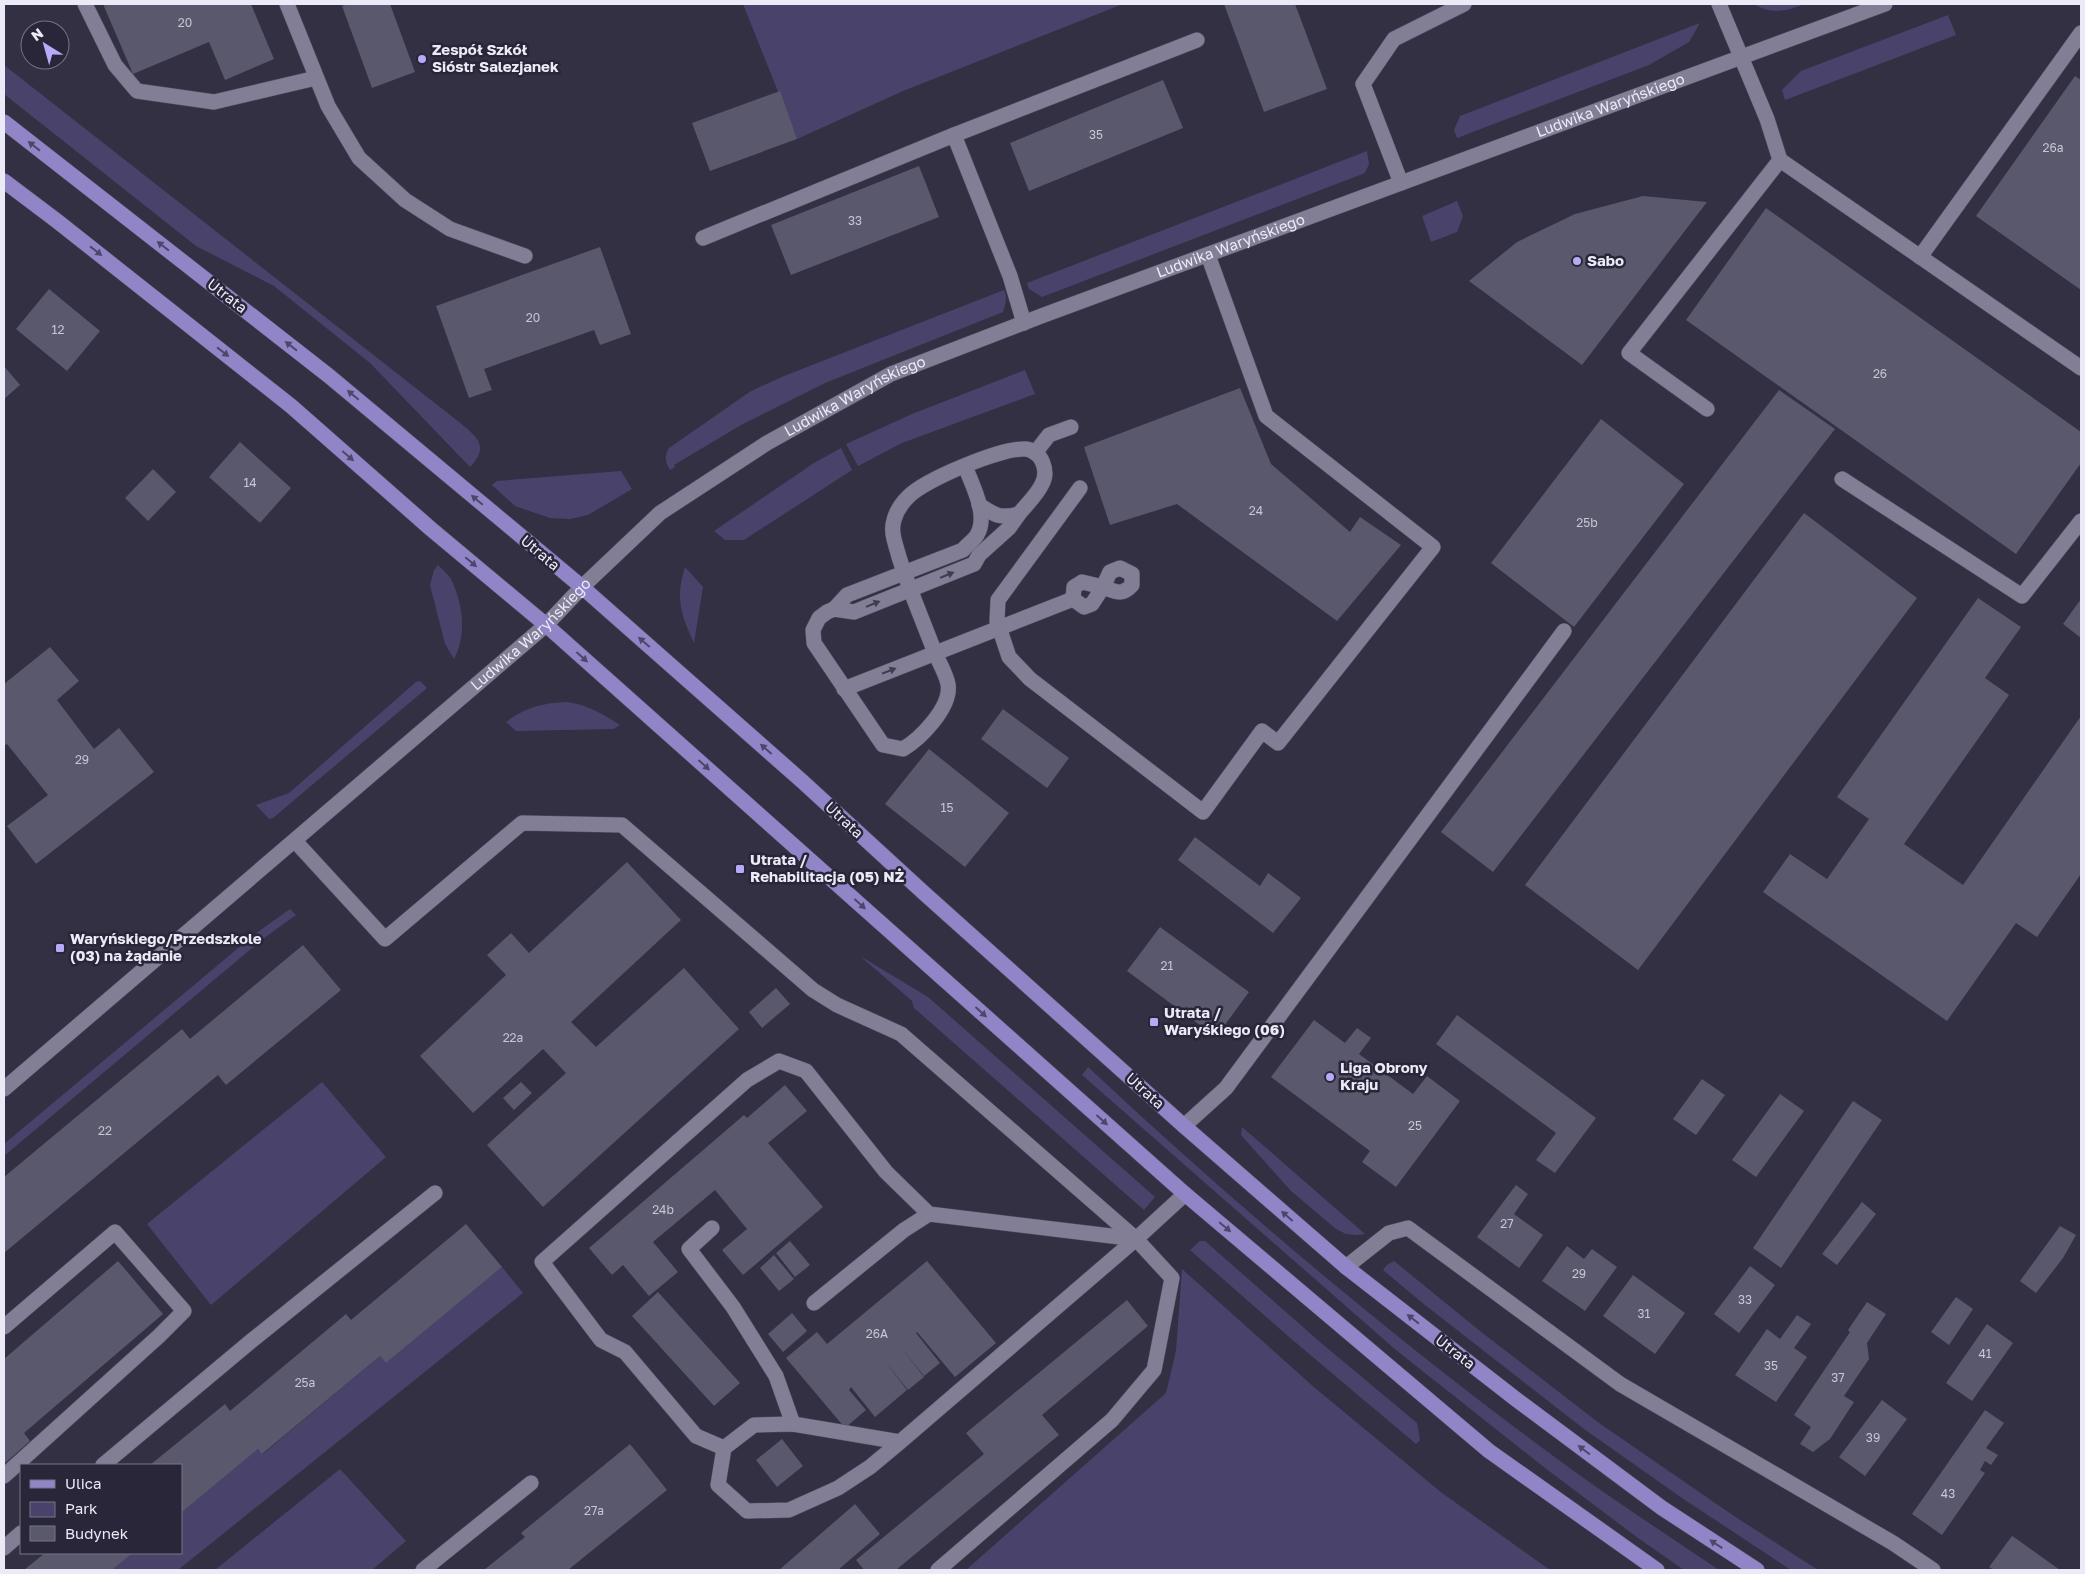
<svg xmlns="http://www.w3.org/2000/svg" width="2085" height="1574" font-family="'Golos Text',sans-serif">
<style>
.green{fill:#49436c}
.building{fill:#5a586d}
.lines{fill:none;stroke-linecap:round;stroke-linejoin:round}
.minor-casing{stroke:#504e5f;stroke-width:16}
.major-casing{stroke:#504e5f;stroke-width:16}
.minor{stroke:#817e95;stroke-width:15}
.major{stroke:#9185c8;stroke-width:15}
.oneway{fill:#4d476a}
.oneway2{fill:#3e3c4f}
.poi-dot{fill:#b7abf8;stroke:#282638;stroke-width:2}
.labels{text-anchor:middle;stroke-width:5;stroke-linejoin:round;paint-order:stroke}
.number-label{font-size:12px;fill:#c7c6d4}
.poi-label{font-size:15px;font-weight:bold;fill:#ebeaf7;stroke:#282638;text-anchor:start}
.street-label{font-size:15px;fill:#ebeaf7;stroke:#282638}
</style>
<rect width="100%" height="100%" fill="#323042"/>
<path class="green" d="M743,4H1123L903,91L797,139Z
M1754,4H1805C1786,11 1772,15 1754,4Z
M1948,15L1956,35L1785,100L1782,90L1801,71Z
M1700,23L1689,42L1649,65L1457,138L1454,130L1460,116Z
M4,65L459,422C477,437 490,446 470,467L370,363L274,286L196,246L4,94Z
M1367,151L1369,164L1365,173L1042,297L1029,289L1027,283Z
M1457,201L1463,216L1457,232L1431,242L1422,216Z
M1004,290C1008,297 1005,306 1003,312L825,383L741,425L674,465L675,467L670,470C665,462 664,456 669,448L751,391L784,376Z
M1025,370L1035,394L902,443L858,466L846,444L912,414Z
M841,448L852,470L744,540H725L714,531L814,463Z
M621,471L632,489L588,515L570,519L550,518L515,506L492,485L497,481Z
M438,565C442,569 448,574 451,579C463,603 467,635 454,659L445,644L430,585L434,570Z
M685,567L703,587L694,643C681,615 675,598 685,567Z
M420,681L427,688L273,818L269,819L256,805L289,793L416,682Z
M567,702C588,705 603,714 620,725L614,729L516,731L506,722C526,707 543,703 567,702Z
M290,909L296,915L264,938L4,1156V1144L255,934Z
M860,956L928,997L1155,1197L1144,1210L914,1008L912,1001Z
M1088,1067C1243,1212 1407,1350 1578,1474C1624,1507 1672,1538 1719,1570H1684L1638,1538L1545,1468L1396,1350L1082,1075Z
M322,1082L386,1157L211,1305L147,1224Z
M1242,1127L1365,1234L1356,1235L1346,1234L1336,1229L1291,1191L1241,1135Z
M1200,1241H1205L1320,1342L1417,1423L1420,1440L1416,1444L1289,1337L1190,1250Z
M1394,1261L1480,1331L1599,1423L1734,1516L1818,1570H1791L1682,1498L1584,1429L1425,1305L1383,1270L1387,1265Z
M502,1267L523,1293L178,1570H112L133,1553H181V1513L258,1449L263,1454L380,1356L386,1363Z
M1182,1269L1315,1388L1442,1493L1550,1570H966L1166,1393L1176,1351Z
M340,1469L406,1541L372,1570H215Z"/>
<path class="building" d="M103,4H251L274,59L225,80L209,42L133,74Z
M349,4H390L415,72L372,88L342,6Z
M1224,4H1295L1327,89L1264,112Z
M2075,76L2081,80V290L1976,216Z
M1163,80L1183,128L1029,191L1010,143Z
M780,91L797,139L710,171L692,123Z
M919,166L939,217L791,275L771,225Z
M1643,196L1707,202L1582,365L1469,281L1517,242L1575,214Z
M1766,208L2081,432V463L2016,554L1686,320Z
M600,247L631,334L600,345L594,330L484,369L492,390L469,398L436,306Z
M49,289L100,331L67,371L16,329Z
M4,366L20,385L4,399Z
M1240,388L1271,464L1350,532L1360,517L1401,545L1337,621L1177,504L1110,525L1084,447Z
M1779,390L1835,429L1493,872L1441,832Z
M1601,419L1684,484L1574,627L1491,563Z
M240,442L291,488L260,523L209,477Z
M153,469L176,492L148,521L125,498Z
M1804,513L1917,598L1638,970L1525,885Z
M1978,598L2021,627L1985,678L2009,695L1904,844L1963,885L2081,716V874L2037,937L2016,923L1947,1021L1763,892L1790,854L1827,879L1869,819L1837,797Z
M2081,599V638L2063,624Z
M50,647L79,681L57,700L94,749L119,728L154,772L36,864L7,826L48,795L7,744L4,746V684Z
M1003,709L1069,758L1047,788L981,739Z
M929,749L1009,813L965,867L885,804Z
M1195,837L1260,886L1268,873L1301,898L1273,933L1178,860Z
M627,862L681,920L571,1022L596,1047L684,968L739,1029L543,1207L487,1145L566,1073L543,1049L473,1113L420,1056L506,975L487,955L511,933L529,953Z
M1160,927L1249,992L1216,1037L1127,971Z
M303,945L341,990L226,1085L218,1075L4,1253V1177L182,1029L190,1039Z
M776,988L790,1004L762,1028L749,1012Z
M1457,1015L1596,1118L1555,1173L1536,1160L1556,1133L1436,1044Z
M1314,1020L1345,1043L1357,1028L1371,1038L1359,1054L1413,1094L1427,1076L1460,1101L1396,1187L1362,1162L1370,1151L1271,1077Z
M1702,1079L1725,1095L1696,1135L1673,1119Z
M521,1082L532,1093L514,1110L503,1098Z
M785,1085L807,1111L768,1143L823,1207L743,1275L722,1250L747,1229L715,1190L653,1242L678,1272L649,1296L623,1265L612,1275L589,1248L744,1115L747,1118Z
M1780,1094L1804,1111L1756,1177L1732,1160Z
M1853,1101L1882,1120L1781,1268L1753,1248Z
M1516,1185L1528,1194L1514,1214L1543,1235L1519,1268L1477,1237Z
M1862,1202L1876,1214L1837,1265L1822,1254Z
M466,1224L502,1267L386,1363L380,1356L262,1454L258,1449L181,1513V1465H150L225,1404L230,1411L346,1314L351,1320Z
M2060,1226L2076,1235L2063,1258L2036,1293L2020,1281Z
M790,1241L810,1265L795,1277L776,1253Z
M1567,1246L1584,1259L1592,1249L1617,1267L1585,1311L1542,1281Z
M774,1255L794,1279L779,1291L760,1268Z
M118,1261L163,1314L24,1433L30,1441L4,1464V1359Z
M927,1261L996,1343L955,1377L917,1332L916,1333L940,1363L924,1376L900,1346L924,1377L908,1390L884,1360L907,1390L875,1417L851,1387L849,1390L866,1410L845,1428L786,1358L817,1332L827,1344Z
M1750,1266L1775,1285L1739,1333L1714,1314Z
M1633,1275L1685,1313L1655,1354L1603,1316Z
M658,1292L740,1383L714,1406L632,1316Z
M1956,1297L1973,1309L1949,1345L1931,1332Z
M1127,1300L1148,1326L1042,1415L1059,1435L896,1570H864L856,1560L984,1454L966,1433Z
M1867,1302L1886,1314L1867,1343L1869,1359L1844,1396L1854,1402L1830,1439L1813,1452L1800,1444L1811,1427L1794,1415L1850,1332L1848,1330Z
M792,1313L807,1331L783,1352L768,1334Z
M1797,1315L1811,1324L1794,1348L1807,1357L1776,1402L1735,1375L1767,1329L1780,1339Z
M1987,1324L2013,1343L1972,1401L1946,1383Z
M1882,1400L1907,1419L1865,1476L1839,1457Z
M1985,1410L2004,1423L1986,1448L1998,1455L1991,1465L1985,1461L1980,1470L1985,1473L1942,1535L1912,1514Z
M782,1439L803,1466L777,1487L756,1460Z
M630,1444L667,1490L568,1570H484L525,1537L521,1533Z
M855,1504L880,1534L838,1570H779Z
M2012,1536L2018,1540L2060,1570H1994L1989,1567Z
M45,1553H133L112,1570H24Z"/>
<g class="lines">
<g class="minor-casing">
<g id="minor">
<path d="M85,4L115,65L137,91L214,102L316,78"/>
<path d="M287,4L328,106L359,158L405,200L450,229L525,256"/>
<path d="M1719,4L1767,119L1780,160L2081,368"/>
<path d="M1401,183L1363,84L1394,39L1464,4"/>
<path d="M703,238L954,135"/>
<path d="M1920,257L2081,33"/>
<path d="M1024,323L1010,276L954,135L1197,40"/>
<path d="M1707,409L1629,353L1780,160"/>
<path d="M1035,453L1049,435L1071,427"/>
<path d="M1842,479L2022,596L2081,521"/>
<path d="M1080,488L998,600L997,621L1009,657L1030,679L1203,812L1262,731L1278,743L1433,547L1266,416L1208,255"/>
<path d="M979,505C995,515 999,519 1019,514"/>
<path d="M1019,514C1026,505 1037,495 1042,484C1049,471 1042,451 1026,449C1002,447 924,480 908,497C902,503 896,512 894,520C890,532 896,545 899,557C909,589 923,621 935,653C939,662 946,674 948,684C952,707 920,739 903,749L883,745L814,643L813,630L819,618L827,612L834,609L854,612L974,564L979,555L1009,528L1019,514"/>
<path d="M1120,568L1132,574V585C1122,596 1116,592 1103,587L1110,572Z"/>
<path d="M1082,582L1103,587L1092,604L1084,607L1073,599L1074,587Z"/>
<path d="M834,609L847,595L963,550C967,545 974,540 977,535C989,515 972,485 965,466"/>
<path d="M844,689L1073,599"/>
<path d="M295,841L385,939L522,823L622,825L813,990L837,1005L901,1034L1136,1239L1172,1278L1154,1370L1112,1420L938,1570"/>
<path id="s1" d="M4,1089L546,625L582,587L660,513L767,443L891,374L1044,315L1885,4"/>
<path d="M1184,1126L1226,1088L1564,631"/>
<path d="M712,1228L689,1249L733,1307L776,1376L793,1424"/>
<path d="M1346,1267L1389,1233L1408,1228L1620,1384L1893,1543L1933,1570"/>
<path d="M814,1303L904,1230L929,1214"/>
<path d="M4,1327L115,1232L184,1311L159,1336L4,1476"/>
<path d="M900,1442L793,1424L754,1425L724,1448L718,1485L747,1511L789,1510L838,1488L870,1467L900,1442L1136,1239L1185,1194"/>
<path d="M724,1448L696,1436L625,1352L601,1340L542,1262L747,1080L779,1061L806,1071L886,1172L929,1214L1136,1239"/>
<path d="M103,1465L250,1342L435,1193"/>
<path d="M4,1548L21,1533"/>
<path d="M423,1570L531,1483"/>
</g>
</g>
<g class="major-casing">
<path id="major" d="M4,122L329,376L582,587L803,782L925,894L1184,1126L1346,1267L1517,1400L1662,1508L1757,1570
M4,181L57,221L291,406L431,529L546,625L1185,1194L1489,1451L1657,1570"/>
</g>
<use href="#minor" class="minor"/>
<use href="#major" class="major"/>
</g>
<defs><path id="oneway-solid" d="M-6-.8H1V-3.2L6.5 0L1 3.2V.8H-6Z" transform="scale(1.25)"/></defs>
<g class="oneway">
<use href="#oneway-solid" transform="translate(34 146) rotate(-142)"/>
<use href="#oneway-solid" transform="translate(163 246) rotate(-142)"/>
<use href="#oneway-solid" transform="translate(96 251) rotate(38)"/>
<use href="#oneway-solid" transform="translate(291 346) rotate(-142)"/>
<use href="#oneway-solid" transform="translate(223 352) rotate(38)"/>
<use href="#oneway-solid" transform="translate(353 395) rotate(-140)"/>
<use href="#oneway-solid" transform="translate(348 456) rotate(41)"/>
<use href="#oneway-solid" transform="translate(477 500) rotate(-140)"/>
<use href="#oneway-solid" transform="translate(471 562) rotate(40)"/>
<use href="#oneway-solid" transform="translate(644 642) rotate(-139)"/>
<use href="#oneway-solid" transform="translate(582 657) rotate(42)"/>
<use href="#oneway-solid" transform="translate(766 749) rotate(-139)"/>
<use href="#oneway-solid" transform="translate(704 765) rotate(42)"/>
<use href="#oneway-solid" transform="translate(860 904) rotate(42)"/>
<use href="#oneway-solid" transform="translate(981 1012) rotate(42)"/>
<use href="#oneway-solid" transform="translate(1102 1120) rotate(42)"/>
<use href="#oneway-solid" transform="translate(1287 1216) rotate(-139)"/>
<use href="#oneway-solid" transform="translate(1225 1227) rotate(40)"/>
<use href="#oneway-solid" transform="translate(1413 1319) rotate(-142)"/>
<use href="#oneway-solid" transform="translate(1584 1450) rotate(-143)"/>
<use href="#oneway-solid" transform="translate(1716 1544) rotate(-147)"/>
</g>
<g class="oneway2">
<use href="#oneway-solid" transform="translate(947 575) rotate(-22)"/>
<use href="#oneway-solid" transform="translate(873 604) rotate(-22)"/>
<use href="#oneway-solid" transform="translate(889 671) rotate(-21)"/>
</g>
<g class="poi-dot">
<circle cx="422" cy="59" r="5"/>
<circle cx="1577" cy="261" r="5"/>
<rect x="735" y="864" width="10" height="10" rx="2.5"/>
<rect x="55" y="943" width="10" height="10" rx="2.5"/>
<rect x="1149" y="1017" width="10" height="10" rx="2.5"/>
<circle cx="1330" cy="1077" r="5"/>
</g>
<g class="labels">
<g class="number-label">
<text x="185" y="27">20</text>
<text x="1096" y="139">35</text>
<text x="2053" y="152">26a</text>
<text x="855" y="225">33</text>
<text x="533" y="322">20</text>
<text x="58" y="334">12</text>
<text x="1880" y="378">26</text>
<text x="250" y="487">14</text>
<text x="1256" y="515">24</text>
<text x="1587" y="527">25b</text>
<text x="82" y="764">29</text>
<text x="947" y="812">15</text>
<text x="1167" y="970">21</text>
<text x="513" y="1042">22a</text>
<text x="1415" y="1130">25</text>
<text x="105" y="1135">22</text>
<text x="663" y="1214">24b</text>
<text x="1507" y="1228">27</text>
<text x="1579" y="1278">29</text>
<text x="1745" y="1304">33</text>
<text x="1644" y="1318">31</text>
<text x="877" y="1338">26A</text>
<text x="1985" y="1358">41</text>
<text x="1771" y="1370">35</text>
<text x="1838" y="1382">37</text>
<text x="305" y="1387">25a</text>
<text x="1873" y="1442">39</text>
<text x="1948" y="1498">43</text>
<text x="594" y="1515">27a</text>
</g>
<g class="poi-label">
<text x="432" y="55">Zespół Szkół<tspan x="432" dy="17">Sióstr Salezjanek</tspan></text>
<text x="1587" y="266">Sabo</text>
<text x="750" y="865">Utrata /<tspan x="750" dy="17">Rehabilitacja (05) NŻ</tspan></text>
<text x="70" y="944">Waryńskiego/Przedszkole<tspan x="70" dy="17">(03) na żądanie</tspan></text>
<text x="1164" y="1018">Utrata /<tspan x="1164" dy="17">Waryśkiego (06)</tspan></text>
<text x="1340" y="1073">Liga Obrony<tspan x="1340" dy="17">Kraju</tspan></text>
</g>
<g class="street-label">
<text dy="5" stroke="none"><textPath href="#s1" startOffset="1911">Ludwika Waryńskiego</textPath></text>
<text dy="5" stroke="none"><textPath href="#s1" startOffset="1506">Ludwika Waryńskiego</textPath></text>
<text transform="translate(227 296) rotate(38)" y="5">Utrata</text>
<text dy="5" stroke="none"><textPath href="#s1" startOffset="1101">Ludwika Waryńskiego</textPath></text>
<text transform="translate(540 553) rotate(40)" y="5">Utrata</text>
<text dy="5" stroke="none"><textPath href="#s1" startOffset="696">Ludwika Waryńskiego</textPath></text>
<text transform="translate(844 820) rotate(43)" y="5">Utrata</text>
<text transform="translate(1145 1091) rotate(42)" y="5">Utrata</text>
<text transform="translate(1455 1352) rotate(38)" y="5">Utrata</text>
</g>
</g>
<rect width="2085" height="1574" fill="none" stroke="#ebeaf7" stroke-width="10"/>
<rect x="20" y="1464" width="162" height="90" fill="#282638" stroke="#767484"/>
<rect x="30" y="1480" width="25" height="8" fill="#9185c8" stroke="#767484"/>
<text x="65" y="1489" font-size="15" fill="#ebeaf7">Ulica</text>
<rect x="30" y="1502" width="25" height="15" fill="#49436c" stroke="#767484"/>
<text x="65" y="1514" font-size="15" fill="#ebeaf7">Park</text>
<rect x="30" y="1526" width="25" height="15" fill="#5a586d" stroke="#767484"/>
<text x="65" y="1539" font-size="15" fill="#ebeaf7">Budynek</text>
<g transform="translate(45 45) rotate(323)"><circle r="24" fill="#282638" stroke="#767484"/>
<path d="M0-4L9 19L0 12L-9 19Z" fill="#b7abf8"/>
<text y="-8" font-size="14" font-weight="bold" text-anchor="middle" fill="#ebeaf7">N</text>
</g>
</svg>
